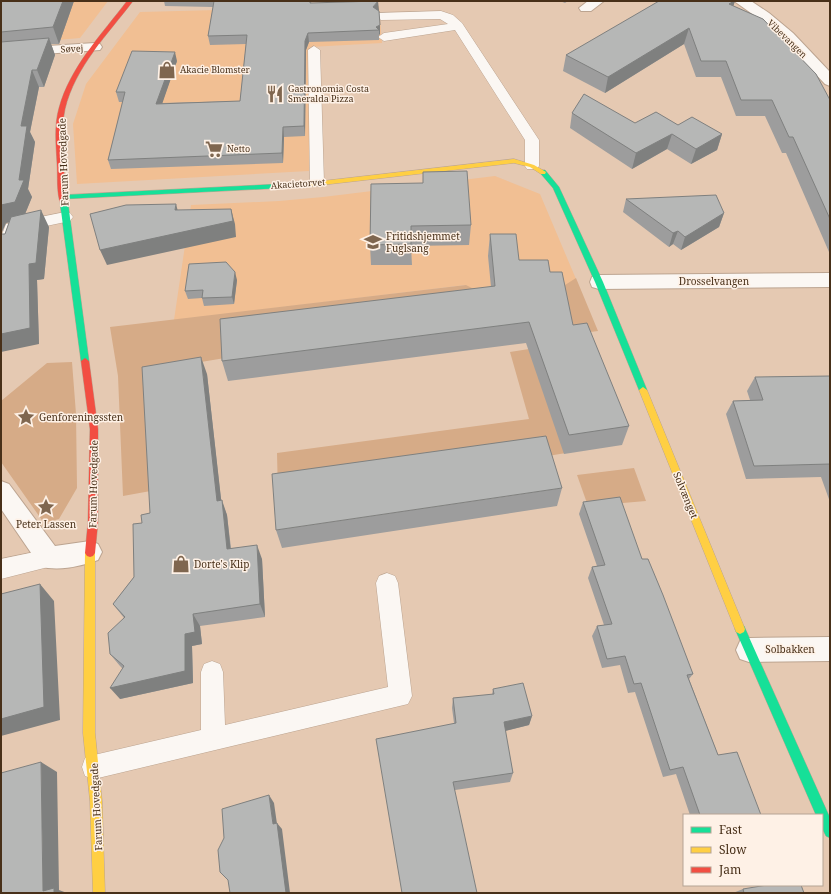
<svg xmlns="http://www.w3.org/2000/svg" width="831" height="894" font-family="'Noto Serif',serif">
<style>
.built{fill:#f1bf93}
.green{fill:#d6ab87}
.lines{fill:none;stroke-linecap:round;stroke-linejoin:round}
.lane-casing{stroke:#bca490;stroke-width:1}
.street-casing{stroke:#bca490;stroke-width:2}
.fast-casing{stroke:#bca490;stroke-width:1}
.slow-casing{stroke:#bca490;stroke-width:1}
.jam-casing{stroke:#bca490;stroke-width:1}
.lane{fill:#fbf7f3;fill-rule:evenodd}
.street{fill:#fbf7f3;fill-rule:evenodd}
.fast{fill:#16e098;fill-rule:evenodd}
.slow{fill:#ffcf43;fill-rule:evenodd}
.jam{fill:#f24e42;fill-rule:evenodd}
.wall{fill:#9d9d9d}
.shaded-wall{fill:#7f807f}
.building{fill:#b6b7b6;stroke:#7f807f}
.labels{text-anchor:middle;stroke-width:3;stroke-linejoin:round;paint-order:stroke}
.far-street-label{font-size:9px;fill:#483019;stroke:#fef1e6}
.far-poi-label{font-size:9px;fill:#483019;stroke:#fef1e6;text-anchor:start}
.street-label{font-size:10px;fill:#483019;stroke:#fef1e6}
.poi-label{font-size:10px;fill:#483019;stroke:#fef1e6;text-anchor:start}
</style>
<rect width="100%" height="100%" fill="#e5c9b2"/>
<path class="built" d="M1,1H108L80,38L1,45Z
M379,6L382,43L310,47L309,171L77,184L73,124L86,84L140,12Z
M495,176L540,194L576,279L538,303L497,302L465,285L174,320L191,205L279,201L323,197Z"/>
<path class="green" d="M576,278L598,331L508,343L225,358L147,371L156,490L123,496L118,376L110,327L466,285L499,302L540,301Z
M529,349L566,453L430,475L278,496L277,453L529,419L510,352Z
M72,362L76,414L77,488L59,519L44,523L1,462V401L47,363Z
M634,468L646,501L588,506L577,475Z"/>
<g class="lines">
<g class="lane-casing">
<path id="lane" d="M441,11L453,15L462,23L539,140V166L537,169H527L525,166V140L455,30L384,41L378,37L384,33L448,24L440,19L381,20L375,16L377,13Z
M314,46L320,50L324,183L322,186H312L310,183L308,50Z
M65,212L70,213L73,217L70,221L18,232L13,249L1,251V237L6,224Z
M49,549L56,551L59,558L56,565L1,579V559Z
M387,573L395,576L398,583L412,696L408,704L94,779L85,776L82,767L85,758L94,755L201,730V672L204,664L212,661L220,664L223,672L225,725L388,687L376,583L379,576Z"/>
</g>
<g class="street-casing">
<path id="street" d="M588,1H604L591,11H581L579,8Z
M734,1H751L769,13L793,33L830,72V86L825,84L772,28Z
M95,43L100,44L102,47L100,50L1,57V49Z
M830,273V287L599,289L592,287L590,282L592,277L599,275Z
M1,481L9,484L55,546L90,541L98,544L102,552L98,560C82,566 57,572 40,566L1,509Z
M830,637V661L749,662L740,659L736,650L740,641L749,638Z"/>
</g>
<g class="fast-casing">
<path id="fast" d="M541,170H545L559,187L603,282L647,390L646,392L643,393L639,390L595,282L553,188L541,174Z
M281,184H283V188L63,199L59,197L63,195Z
M61,201H64L68,203L89,361L85,364L81,361L60,203Z
M740,624L744,626L830,818V838L826,836L822,828V815H816L735,629L736,626Z"/>
</g>
<g class="slow-casing">
<path id="slow" d="M514,159L534,165L546,172L545,174H541L530,167L514,163L313,186L281,188L278,186L281,184L313,182Z
M643,387L647,390L745,629L744,632L740,634L736,632L735,629L639,390Z
M90,549L93,550L95,553V733L102,801L105,893H93L90,801L83,733L85,553L87,550Z"/>
</g>
<g class="jam-casing">
<path id="jam" d="M127,1H133C108,34 75,67 65,109C59,137 64,175 68,203L64,205H61C56,193 58,175 57,163C56,145 54,125 59,108C70,67 102,34 127,1Z
M85,358L89,361L98,429V522L95,553L93,556L90,557L87,556L85,553L88,522L90,429L81,361Z"/>
</g>
<use href="#lane" class="lane"/>
<use href="#street" class="street"/>
<use href="#fast" class="fast"/>
<use href="#slow" class="slow"/>
<use href="#jam" class="jam"/>
</g>
<path class="wall" d="M1,1H74L59,44H51L55,55L44,87H39L30,132L35,142L28,189L32,197L25,214L49,227L44,279L37,280L39,344L5,234L9,222L6,223L1,234Z
M164,1H312L311,3L379,10L378,11L380,34L379,35V40L309,42L306,50L305,136L284,137L283,163L111,169L108,160L123,102H119L116,92L177,61L162,103L240,101L246,44L210,45L208,36L213,7L165,6Z
M560,1H568L565,3Z
M735,1L733,6L830,100V252H829L786,153H782L765,116H736L721,77H696L684,44L605,93L563,71L566,55Z
M572,113L635,123L678,125L722,134L717,150L691,164L667,149L632,169L570,128Z
M371,184L471,225L469,245L411,246L412,265H371L370,245Z
M626,199L724,213L719,227L681,250L673,244L669,247L623,212Z
M490,234L519,260L550,272L573,325L629,426L622,445L564,454L526,343L228,381L222,361L491,287L488,256Z
M237,280L234,304L204,306L202,298L188,299L185,291Z
M207,374L221,500L227,515L231,548L262,559L265,617L200,626L202,644L192,646L193,683L120,699L123,669L120,666L110,654L124,618L113,604L134,577L142,523L150,513Z
M830,376V502L821,477L746,479L726,414L733,401L750,400L747,391L755,377Z
M562,488L557,506L282,548L276,530Z
M583,502L642,559L693,674L689,679L718,755L761,815H690L676,774L663,777L635,692L628,693L620,665L602,668L592,636L597,626L604,625L588,578L592,567L597,566L579,514Z
M493,689L532,716L529,725L505,731L513,773L510,782L455,790L402,893L454,723L452,708L453,698L492,695Z
M743,889L804,893H733Z"/>
<path class="shaded-wall" d="M63,1H74L59,44L53,27Z
M378,1L379,10L374,16L373,7Z
M734,1H735L730,16L729,4Z
M380,25V34L379,35V30L376,27Z
M689,28L684,44L605,93L608,77Z
M308,33L309,42L306,50L305,136L304,126L305,41Z
M49,38L55,55L44,87L37,70Z
M175,52L177,61L159,113L156,104Z
M32,70L39,87L30,132L35,142L28,189L32,197L23,219L6,223L1,234V205L19,180L21,126Z
M283,127L284,137L283,163L282,153Z
M672,134L667,149L632,169L636,153Z
M722,134L717,150L691,164L696,149Z
M176,204L180,219L175,210Z
M231,209L235,224L236,237L107,265L100,250Z
M41,210L49,227L44,279L37,280L39,344L1,352V334L29,264Z
M724,213L719,227L681,250L685,237Z
M678,231L673,244L669,247L673,233Z
M235,272L237,280L234,304L232,297Z
M201,357L207,374L223,516L217,501Z
M222,500L227,515L232,563L227,549Z
M257,545L262,559L265,617L260,604Z
M40,584L54,601L60,720L1,736V719Z
M193,614L200,626L202,644L192,646L193,683L120,699L110,688L185,634Z
M532,716L529,725L501,732L504,722Z
M41,762L57,772L59,890L67,893H49L43,891Z
M269,795L274,803L277,824V823L282,829L290,893H286L273,824Z"/>
<path class="building" d="M1,1H63L53,27L1,32Z
M214,1H310V3L378,1L373,7L379,11L380,25L376,27L379,30L308,33L305,41L304,126L283,127L282,153L108,160L125,92H116L132,51L175,52L156,104L240,101L247,35L208,36Z
M659,1H734L729,4L763,19L816,74L830,100V219L793,137H789L772,100H741L726,61H701L689,28L608,77L566,55Z
M49,38L37,70H32L21,126H27L19,180H24L15,202L1,205V42Z
M584,94L635,123L656,112L678,125L692,117L722,134L696,149L672,134L636,153L572,113Z
M467,171L471,225L411,226V244L370,245L371,184L423,183V172Z
M716,195L724,213L685,237L678,231L673,233L626,199Z
M176,204L175,210L231,209L233,221L100,250L90,214L126,205Z
M41,210L36,263L29,264L30,328L1,334V234H5L11,217Z
M490,234H516L519,260H548L550,272H562L573,325L587,323L629,426L569,435L529,322L222,361L220,319L495,286Z
M226,262L235,272L232,297L202,298L203,290L185,291L189,264Z
M201,357L217,501L222,500L227,549L257,545L260,604L193,614L195,632L185,634V671L110,688L124,666L110,654L108,633L125,617L113,604L134,577L133,524L142,523L141,515L150,513L142,367Z
M830,376V464L754,466L733,401L763,400L755,377Z
M546,436L562,488L276,530L272,474Z
M620,497L642,559H648L663,595L693,674L687,675L718,755L737,752L761,815H700L683,767L670,770L641,683L634,684L625,656L607,659L597,626L612,624L592,567L605,565L583,502Z
M40,584L44,707L1,719V594Z
M523,683L532,716L504,722L513,773L453,782L477,893H402L376,739L456,723L453,698L494,694L493,689Z
M41,762L43,891L54,888V893H1V773Z
M269,795L273,824L277,823L286,893H230L228,880L220,872L218,850L224,838L222,809Z
M767,885H801L804,893H744L743,889Z"/>
<defs>
<g id="shop-bare" transform="scale(1.38)"><path d="M-5-2.5h2.3a2.7 3.5 0 0 1 5.4 0H5L5.5 6h-11ZM-1.5-2.5h3a1.5 2.3 0 0 0-3 0Z" fill="#7f664f" stroke="#fef1e6" stroke-width="2.5" paint-order="stroke"/></g>
<g id="restaurant-bare" transform="scale(1.38)"><path d="M-5-6h1v4h1v-4h1v4h1v-4h1v5L-1.5 .5V6h-2V.5L-5-1ZM5-6V6H3V1.5H1.5Q1.5-4 5-6Z" fill="#7f664f" stroke="#fef1e6" stroke-width="2.5" paint-order="stroke"/></g>
<g id="supermarket-bare" transform="scale(1.38)"><path d="M-6-5.5h2.5l.6 2H6L4.5 2H-2.5L-4.4-4H-6ZM-1.5 3.2a1.3 1.3 0 1 0 .1 0ZM3 3.2a1.3 1.3 0 1 0 .1 0Z" fill="#7f664f" stroke="#fef1e6" stroke-width="2.5" paint-order="stroke"/></g>
<g id="school-bare" transform="scale(1.38)"><path d="M0-5L7-2L0 1L-7-2ZM-4 1L0 2.5L4 1V4Q0 6-4 4Z" fill="#7f664f" stroke="#fef1e6" stroke-width="2.5" paint-order="stroke"/></g>
<g id="sight-bare" transform="scale(1.38)"><path d="M0-6L1.8-2.2L6-1.7L2.9 1.2L3.7 5.4L0 3.3L-3.7 5.4L-2.9 1.2L-6-1.7L-1.8-2.2Z" fill="#7f664f" stroke="#fef1e6" stroke-width="2.5" paint-order="stroke"/></g>
</defs>
<g fill-rule="evenodd">
<use href="#shop-bare" x="167" y="70"/>
<use href="#restaurant-bare" x="275" y="94"/>
<use href="#supermarket-bare" x="214" y="149"/>
<use href="#school-bare" x="373" y="242"/>
<use href="#sight-bare" x="26" y="417"/>
<use href="#sight-bare" x="46" y="507"/>
<use href="#shop-bare" x="181" y="564"/>
</g>
<g class="labels">
<g class="far-street-label">
<text transform="translate(787 39) rotate(44)" y="3">Vibevangen</text>
<text transform="translate(72 49) rotate(-3)" y="3">Søvej</text>
<text transform="translate(298 184) rotate(-4)" y="3">Akacietorvet</text>
</g>
<g class="far-poi-label">
<text x="180" y="73">Akacie Blomster</text>
<text x="288" y="92">Gastronomia Costa<tspan x="288" dy="10">Smeralda Pizza</tspan></text>
<text x="227" y="152">Netto</text>
</g>
<g class="street-label">
<text transform="translate(63 162) rotate(-92)" y="4">Farum Hovedgade</text>
<text x="714" y="285">Drosselvangen</text>
<text transform="translate(93 484) rotate(-89)" y="4">Farum Hovedgade</text>
<text transform="translate(686 495) rotate(68)" y="4">Solvænget</text>
<text x="790" y="653">Solbakken</text>
<text transform="translate(96 807) rotate(-93)" y="4">Farum Hovedgade</text>
</g>
<g class="poi-label">
<text x="386" y="240">Fritidshjemmet<tspan x="386" dy="12">Fuglsang</tspan></text>
<text x="39" y="421">Genforeningssten</text>
<text x="46" y="528" text-anchor="middle">Peter Lassen</text>
<text x="194" y="568">Dorte's Klip</text>
</g>
</g>
<rect width="831" height="894" fill="none" stroke="#483019" stroke-width="4"/>
<rect x="683" y="814" width="140" height="72" fill="#fef1e6" stroke="#b5a494"/>
<rect x="691" y="827" width="20" height="6" fill="#16e098" stroke="#b5a494"/>
<text x="719" y="834" font-size="12" fill="#483019">Fast</text>
<rect x="691" y="847" width="20" height="6" fill="#ffcf43" stroke="#b5a494"/>
<text x="719" y="854" font-size="12" fill="#483019">Slow</text>
<rect x="691" y="867" width="20" height="6" fill="#f24e42" stroke="#b5a494"/>
<text x="719" y="874" font-size="12" fill="#483019">Jam</text>
</svg>
